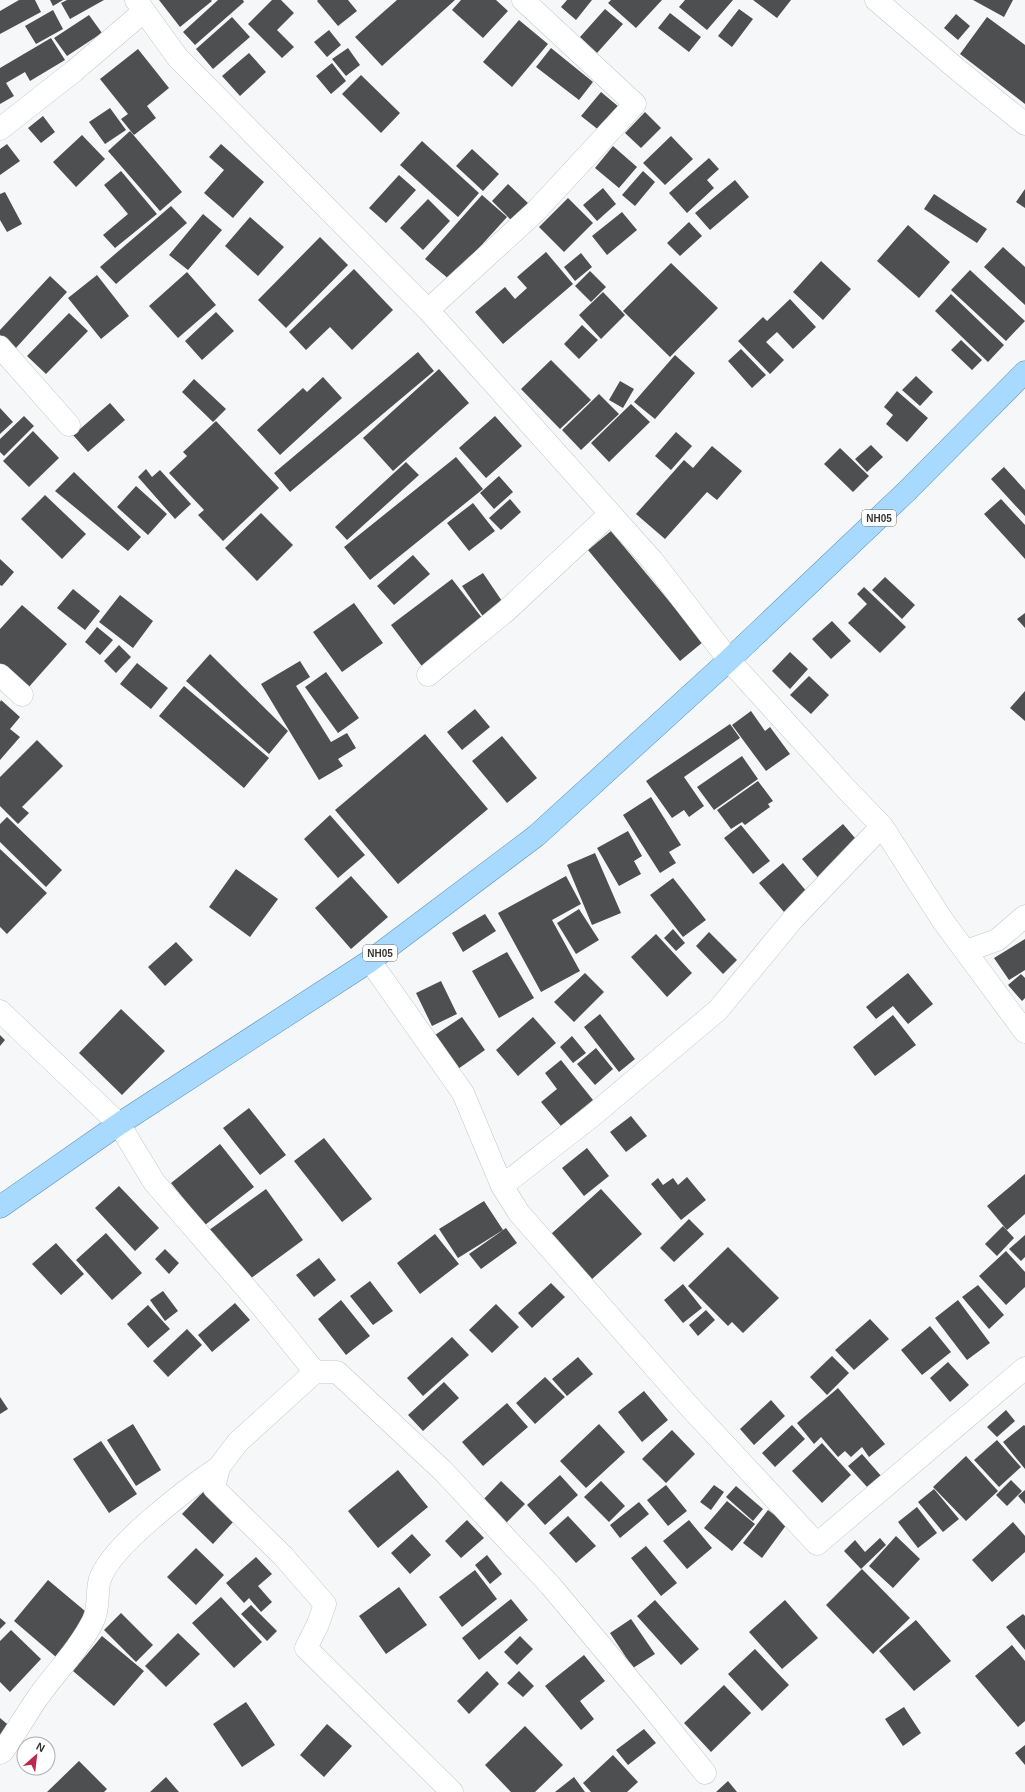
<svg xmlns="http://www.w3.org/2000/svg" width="1025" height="1792" font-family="Arial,sans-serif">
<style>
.building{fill:#4e4f50}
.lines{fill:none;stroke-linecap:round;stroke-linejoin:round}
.street-casing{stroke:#c5c7c8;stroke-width:23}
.primary-casing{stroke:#5990b8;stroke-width:23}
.street{stroke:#fff;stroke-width:22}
.primary{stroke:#a7dafe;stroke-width:22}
.labels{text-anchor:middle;stroke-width:4;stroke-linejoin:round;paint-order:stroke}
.shield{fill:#fff;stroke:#727272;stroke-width:1}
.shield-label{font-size:10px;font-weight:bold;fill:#353536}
</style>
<rect width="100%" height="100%" fill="#f5f7f8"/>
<path class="building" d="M19,0H35L41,12L0,34V11Z
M50,0H63L53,6Z
M67,0H104L70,19L61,3Z
M159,0H211L212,1L180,27Z
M218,0H243L244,2L195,45L183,32Z
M272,0H281L294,13L277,30L294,47L282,58L248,24Z
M318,0H348L357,11L338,26L317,1Z
M397,0H455L382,66L355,37Z
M461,0H496L508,11L483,38L452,10Z
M567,0H592L576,20L561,7Z
M611,0H662L636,28L608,3Z
M685,0H733L707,30L679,7Z
M753,0H791L777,18Z
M973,0H1013L1004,17Z
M605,9L623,24L597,53L580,37Z
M739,9L753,19L732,47L718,36Z
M53,10L63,29L36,44L25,26Z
M670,13L701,37L689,52L658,28Z
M956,14L970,26L958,40L944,28Z
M89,15L102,33L67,56L54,38Z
M232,17L250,37L213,69L196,49Z
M987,17L1025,45V104L960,54Z
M519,20L548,44L512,87L483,62Z
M329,30L341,45L327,57L314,42Z
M51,38L65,60L30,81L25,72L6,83L14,96L0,104V68Z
M348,48L360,65L346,76L332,59Z
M551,48L593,82L579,100L536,67Z
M138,49L169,88L147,106L156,118L134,135L121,119L128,114L100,79Z
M249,53L266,72L240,96L222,76Z
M332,63L346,81L331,94L316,76Z
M361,75L400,113L381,133L342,94Z
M601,92L619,107L600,131L581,116Z
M110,108L126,130L105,144L89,122Z
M645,112L661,128L641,148L625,133Z
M43,116L55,132L41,143L28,128Z
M130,131L182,192L160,211L108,151Z
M82,135L105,159L76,187L53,162Z
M671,136L693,159L665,185L643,163Z
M422,141L479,193L458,217L400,165Z
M7,144L20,161L0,175V149Z
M221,144L264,182L233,218L204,193L224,170L209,157Z
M613,146L637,167L619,188L595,168Z
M472,149L499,174L483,191L456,166Z
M709,158L719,169L707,180L714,188L687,213L669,193Z
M121,171L157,214L115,248L103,235L128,214L104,185Z
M643,171L655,182L635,206L622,195Z
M399,175L416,190L386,223L369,208Z
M735,180L749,197L710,230L695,213Z
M508,184L529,204L512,221L492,201Z
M603,188L616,204L597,221L583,205Z
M1025,189V208L1016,202Z
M5,192L22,224L7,232L0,220V194Z
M934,194L987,229L977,243L924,209Z
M482,195L507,217L450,280L425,259Z
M568,198L593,223L564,252L539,227Z
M428,199L450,221L423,250L400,228Z
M171,206L187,223L116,284L100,267Z
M622,212L637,230L607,255L592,236Z
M203,214L222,230L188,270L169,255Z
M250,217L284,247L258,276L225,246Z
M689,222L702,236L680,256L667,243Z
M908,225L950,262L919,298L877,261Z
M320,237L348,265L286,328L258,300Z
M1003,247L1025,267V305L984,267Z
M546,252L573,284L503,344L475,312L505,287L515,299L527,288L517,277Z
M581,253L592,267L575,281L564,267Z
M821,261L851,289L823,320L793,292Z
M671,263L718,308L670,357L623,311Z
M354,269L393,310L352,350L330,327L306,350L289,332Z
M970,270L1025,321L1006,341L951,290Z
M590,271L606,287L591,302L575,286Z
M187,272L216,305L178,338L149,306Z
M97,275L129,316L101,339L68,298Z
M50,276L67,292L15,349L0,335V330Z
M603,292L625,315L601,339L579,315Z
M951,294L1004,345L988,362L935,311Z
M790,299L816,327L793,349L777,332L766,342L784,360L770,374L738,341L763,317L767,321Z
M216,312L234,331L202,360L185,341Z
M69,313L88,331L46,374L27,356Z
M582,325L598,340L579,359L564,344Z
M961,340L982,360L972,370L951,350Z
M741,349L766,375L752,388L728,361Z
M418,352L434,371L290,492L274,473Z
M675,355L695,373L655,419L634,402Z
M551,360L591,400L560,429L521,389Z
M439,369L469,403L393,471L363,438Z
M916,376L933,392L920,406L902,390Z
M323,377L342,398L280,455L257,430L303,388L307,392Z
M194,379L226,409L213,422L182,392Z
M620,381L634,389L623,408L609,400Z
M897,391L928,418L907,442L886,424L893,415L884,407Z
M599,394L619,414L581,450L562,430Z
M110,403L125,420L88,452L73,435Z
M631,404L650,422L609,462L591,443Z
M0,408L13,422L0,434Z
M24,416L34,426L4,456L0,452V439Z
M495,416L522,446L486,478L459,448Z
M216,421L279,488L223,541L198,515L204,510L169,473L187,456L183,452Z
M33,431L59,458L29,487L3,461Z
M676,432L692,446L671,470L655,456Z
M871,445L883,457L867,472L855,459Z
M712,446L742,471L717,500L707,492L665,539L636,514L684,460L693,468Z
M840,448L869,476L853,492L824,464Z
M456,457L483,489L370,580L344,547Z
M406,462L419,475L347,540L335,527Z
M1004,467L1025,490V516L991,479Z
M146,469L152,477L160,470L191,504L175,519L138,477Z
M74,472L141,537L128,551L55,491Z
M499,476L513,492L494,509L480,493Z
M136,486L167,514L148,535L117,507Z
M45,495L86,534L62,559L21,519Z
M510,499L521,512L501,530L489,518Z
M1001,499L1025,525V559L984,514Z
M473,503L495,531L469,551L447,523Z
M261,513L293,545L257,581L225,548Z
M611,531L703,642L680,661L588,550Z
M413,555L430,574L394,605L377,586Z
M0,559L14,572L2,586L0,585Z
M483,573L504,604L484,618L462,586Z
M885,577L915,605L902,619L872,590Z
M452,579L486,623L424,669L391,625Z
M864,587L906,627L880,653L848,623L867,604L857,594Z
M73,589L100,611L85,630L57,608Z
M120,595L153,621L133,648L99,622Z
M354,603L383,643L342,672L313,632Z
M22,605L67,644L28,688L0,664V629Z
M1025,613V628L1017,619Z
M832,621L851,641L831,659L812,639Z
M97,627L113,640L100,655L85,642Z
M119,645L131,657L116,673L104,661Z
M790,652L808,669L790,689L772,671Z
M210,654L288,731L269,754L186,681Z
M300,661L310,677L296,686L331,742L347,733L356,748L338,759L343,766L319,780L261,684Z
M137,663L168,688L151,709L120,684Z
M326,672L359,718L338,733L305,687Z
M809,676L829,695L811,714L790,695Z
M184,686L269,758L244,788L159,716Z
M1025,691V721L1010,708Z
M1,700L20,717L10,729L20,737L0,760V702Z
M475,709L490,727L462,750L447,732Z
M751,711L765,731L770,727L790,754L766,771L732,725Z
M730,724L740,738L684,777L704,806L689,817L684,810L672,818L646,781Z
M425,734L488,809L398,884L335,810Z
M502,736L537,778L507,803L472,761Z
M37,740L63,766L22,807L29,813L18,824L0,806V777Z
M742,756L758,779L714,810L697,787Z
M758,781L773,801L768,804L770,807L745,825L742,822L731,829L717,810Z
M651,797L681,845L669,852L676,863L660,873L623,815Z
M330,815L365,855L338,878L304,839Z
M7,817L62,870L46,887L0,842V824Z
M843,824L861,845L820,880L802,859Z
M741,825L770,861L753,874L724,838Z
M628,831L642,856L634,861L641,874L619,886L597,848Z
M0,849L47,893L7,934L0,927Z
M595,853L621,913L592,925L567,865Z
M783,863L807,892L784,912L759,883Z
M236,869L278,899L250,937L209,907Z
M351,876L388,917L351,949L315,908Z
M566,876L581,904L552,920L580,971L541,992L498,913Z
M673,878L706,920L683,937L650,895Z
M579,909L599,940L576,954L557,923Z
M485,914L496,931L463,952L452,933Z
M673,929L685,943L676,951L664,938Z
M709,932L737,960L723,974L696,946Z
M656,934L692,973L667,997L631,957Z
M1025,939V970L1009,980L994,958Z
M176,942L193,960L165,986L148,967Z
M507,952L534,998L499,1018L472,971Z
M585,973L604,992L574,1022L554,1002Z
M908,973L933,1004L908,1024L893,1006L876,1019L866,1007Z
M1021,974L1025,978V998L1022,1001L1008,985Z
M441,981L457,1014L432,1026L416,993Z
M121,1009L165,1051L122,1095L79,1053Z
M600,1014L635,1059L619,1072L584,1027Z
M893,1015L916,1045L875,1076L853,1047Z
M462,1017L485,1050L458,1069L435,1035Z
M533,1017L556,1043L518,1076L496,1050Z
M0,1035L5,1040L0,1046Z
M572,1036L586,1053L573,1063L560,1047Z
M596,1048L613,1069L595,1085L577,1064Z
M561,1060L593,1100L561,1126L541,1102L557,1089L545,1073Z
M249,1108L286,1155L260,1175L223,1128Z
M631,1116L647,1136L626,1152L610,1132Z
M324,1138L372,1199L342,1222L294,1161Z
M220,1144L254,1187L205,1225L171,1183Z
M587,1148L609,1176L584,1196L562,1168Z
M1025,1174V1214L1007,1230L987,1206Z
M687,1177L706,1200L681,1220L651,1184L658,1178L663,1185L673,1178L678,1185Z
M119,1186L159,1228L135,1251L95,1208Z
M266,1189L303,1240L243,1284L205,1233Z
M601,1189L642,1234L591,1280L551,1234Z
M484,1201L503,1230L458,1258L439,1229Z
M689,1219L704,1234L674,1262L660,1248Z
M1003,1226L1014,1238L997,1256L985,1244Z
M506,1228L517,1243L481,1269L469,1254Z
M106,1233L142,1273L112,1300L76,1260Z
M435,1234L459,1264L420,1294L397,1263Z
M1025,1235V1257L1021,1261L1009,1249Z
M56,1243L84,1274L61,1295L32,1264Z
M728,1247L779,1298L743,1333L732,1322L728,1326L688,1286Z
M165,1249L179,1263L169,1274L155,1259Z
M1006,1251L1025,1272V1287L1006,1305L979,1276Z
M319,1258L336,1280L314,1297L296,1275Z
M370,1281L393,1311L373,1325L350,1296Z
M551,1283L565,1297L532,1328L518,1313Z
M683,1284L702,1308L683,1323L664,1300Z
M978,1285L1004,1315L989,1329L962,1297Z
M163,1291L178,1311L165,1321L150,1300Z
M341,1300L370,1336L346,1355L318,1319Z
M958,1300L990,1343L967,1360L935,1318Z
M235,1303L250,1320L212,1352L198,1335Z
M496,1304L519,1327L492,1353L469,1330Z
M148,1305L170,1329L148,1348L127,1324Z
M706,1310L715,1320L698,1336L689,1325Z
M870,1319L889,1339L854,1370L835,1350Z
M930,1326L951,1352L922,1375L901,1350Z
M187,1329L202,1345L168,1377L153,1361Z
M452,1337L469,1355L423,1396L407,1378Z
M832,1356L849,1373L827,1395L810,1377Z
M578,1357L593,1374L567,1396L552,1379Z
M948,1362L969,1385L950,1402L930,1378Z
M545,1377L565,1397L535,1424L516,1403Z
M444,1382L459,1398L423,1431L408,1415Z
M838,1388L885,1444L869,1457L862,1447L851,1457L845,1451L838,1457L821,1437L814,1444L797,1423Z
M644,1391L668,1420L642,1442L618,1412Z
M0,1397L8,1409L0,1414Z
M771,1400L785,1416L754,1445L740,1429Z
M507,1403L528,1427L483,1466L462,1442Z
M1006,1410L1015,1421L997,1437L987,1427Z
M133,1424L161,1470L136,1486L107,1440Z
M599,1424L625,1452L586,1488L560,1461Z
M792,1425L805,1439L775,1467L762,1453Z
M1024,1425L1025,1426V1469L1003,1442Z
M672,1430L695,1454L666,1483L642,1459Z
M997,1440L1021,1467L999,1487L974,1460Z
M101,1441L137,1494L109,1513L73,1459Z
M822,1443L851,1475L822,1503L792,1471Z
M862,1454L882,1477L868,1488L848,1466Z
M966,1456L998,1491L966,1521L933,1487Z
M398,1470L428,1507L378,1548L348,1511Z
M560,1475L578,1495L545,1525L527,1505Z
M1011,1480L1022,1491L1007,1506L996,1495Z
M501,1481L525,1504L504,1525L481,1502Z
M601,1481L625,1506L609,1522L584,1497Z
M666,1485L687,1511L668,1526L647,1500Z
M714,1485L724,1492L711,1510L700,1502Z
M736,1486L763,1509L753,1521L726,1497Z
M934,1489L959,1519L943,1532L918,1502Z
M1025,1490V1504L1018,1496Z
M204,1491L234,1521L213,1544L182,1514Z
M727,1501L755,1524L732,1551L704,1528Z
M639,1502L649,1514L620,1538L610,1525Z
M917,1507L937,1533L918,1548L898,1522Z
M768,1510L787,1524L762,1558L743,1543Z
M568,1516L596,1546L576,1563L549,1533Z
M467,1520L484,1538L461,1558L445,1541Z
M689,1520L712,1548L687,1569L663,1541Z
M1013,1522L1025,1536V1552L992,1582L972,1560Z
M412,1534L431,1555L410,1574L391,1553Z
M896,1536L920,1559L893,1588L869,1566Z
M880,1538L886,1545L861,1569L844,1551L855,1540L865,1552Z
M646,1546L677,1583L661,1596L631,1558Z
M196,1548L224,1575L196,1605L167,1577Z
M487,1555L502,1574L490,1584L475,1565Z
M256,1557L272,1574L258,1586L272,1602L261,1612L249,1598L244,1603L226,1583Z
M862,1569L910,1618L873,1654L826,1605Z
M475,1570L497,1599L462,1627L439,1597Z
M48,1580L91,1616L56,1657L14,1621Z
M399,1587L427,1625L386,1654L359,1616Z
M221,1597L262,1642L234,1668L192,1623Z
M511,1599L528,1620L479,1660L462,1638Z
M655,1600L699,1649L681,1665L637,1616Z
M785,1600L818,1638L782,1669L749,1632Z
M251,1605L277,1631L267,1641L241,1614Z
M121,1613L153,1645L136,1662L104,1630Z
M1023,1614L1025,1616V1650L1006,1627Z
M0,1618L6,1623L0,1629Z
M631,1619L655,1654L633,1668L610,1633Z
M916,1620L951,1661L914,1691L879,1651Z
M11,1630L41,1659L10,1692L0,1682V1641Z
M178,1633L200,1654L166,1687L145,1666Z
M102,1636L144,1671L114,1706L73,1671Z
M520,1636L533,1649L517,1665L504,1652Z
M1012,1645L1025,1661V1721L1018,1727L975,1676Z
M755,1649L789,1685L762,1711L728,1674Z
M584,1655L605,1681L580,1701L594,1719L581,1730L545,1686Z
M487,1671L499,1684L469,1714L457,1701Z
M519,1671L534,1686L523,1697L507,1683Z
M724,1685L751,1713L711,1752L684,1723Z
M246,1702L275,1745L242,1767L213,1724Z
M904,1707L921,1733L903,1746L885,1719Z
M0,1718L12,1728L0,1744Z
M327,1724L352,1746L324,1777L300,1755Z
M525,1726L563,1765L535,1792H511L485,1765Z
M644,1729L656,1743L628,1765L616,1750Z
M1025,1745V1765L1015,1753Z
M613,1755L638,1782L627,1792H591L583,1783Z
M79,1761L107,1789L104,1792H47Z
M166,1777L179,1792H150Z
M574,1777L585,1792H555Z
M728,1781L737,1792H716Z"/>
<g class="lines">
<g class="street-casing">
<path id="street" d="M136,0L178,58L428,310L652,560L729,660L848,791L882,826L943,921L1025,1032
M876,0L958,70L1025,124
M0,129L74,71L143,12
M428,310L535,212L635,104L523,0
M0,347L69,425
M0,675L22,695
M428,675L506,611L610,514
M966,951L997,940L1025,916
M370,961L463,1093L502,1186L519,1213L687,1404L817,1544L1025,1368
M0,1011L119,1124L154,1182L259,1303L315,1372H337L442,1470L550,1585L648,1702L705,1773
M502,1186L592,1116L718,1010L793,919L882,826
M315,1372L238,1442L219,1467L214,1488L283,1556L325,1604L318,1624L306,1648L452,1792
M0,1753L3,1751C15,1733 26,1715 38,1697C56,1672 79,1649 93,1621C100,1607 96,1591 100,1579C112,1545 188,1488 219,1467"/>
</g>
<g class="primary-casing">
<path id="primary" d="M0,1207L119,1124L370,961L536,836L729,660L908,490L1025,372"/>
</g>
<use href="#street" class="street"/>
<use href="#primary" class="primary"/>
</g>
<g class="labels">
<g class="shield">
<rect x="862" y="510" width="34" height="16" rx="3"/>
<rect x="363" y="945" width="34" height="16" rx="3"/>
</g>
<g class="shield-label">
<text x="879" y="522">NH05</text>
<text x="380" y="957">NH05</text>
</g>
</g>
<g transform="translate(36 1756) rotate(28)"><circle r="19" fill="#ffffff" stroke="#aeaeaf"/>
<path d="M0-3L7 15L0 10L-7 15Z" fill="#ba294b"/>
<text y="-6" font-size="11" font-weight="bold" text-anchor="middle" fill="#353536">N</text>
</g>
</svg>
